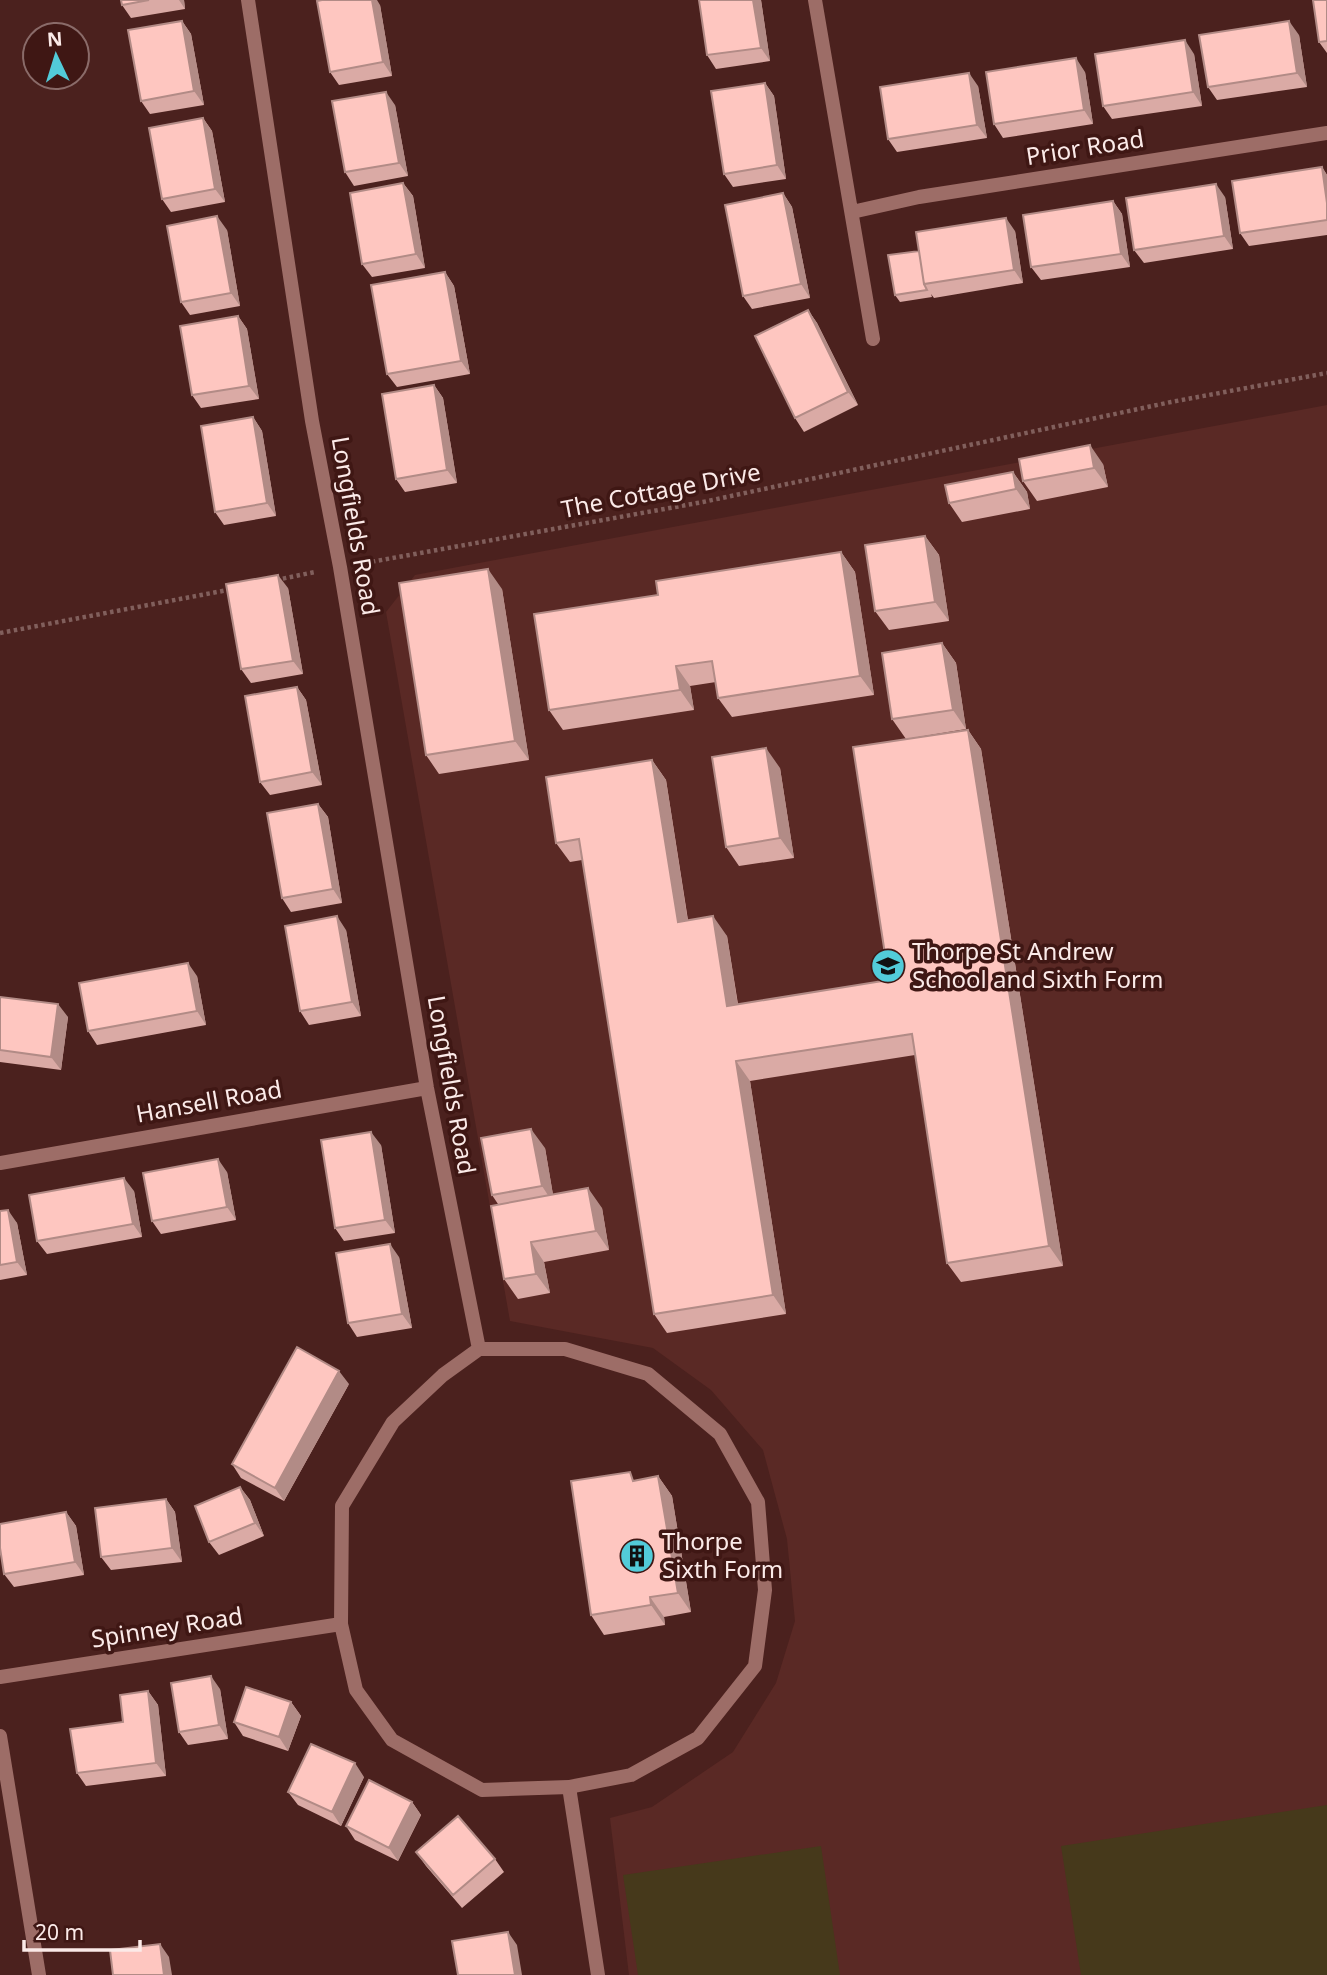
<svg xmlns="http://www.w3.org/2000/svg" width="1327" height="1975" font-family="'Noto Sans',sans-serif">
<style>
.built{fill:#5a2925}
.grass{fill:#46391b}
.lines{fill:none;stroke-linecap:round;stroke-linejoin:round}
.path{stroke:#815f5c;stroke-width:4.5;stroke-dasharray:3.5 3.5;stroke-linecap:butt}
.minor{stroke:#9d6d67;stroke-width:14}
.wall{fill:#daaaa5}
.shaded-wall{fill:#b28b86}
.building{fill:#fec6c0;stroke:#b28b86;stroke-width:2}
.labels{text-anchor:middle;stroke-width:7;stroke-linejoin:round;paint-order:stroke}
.street-label{font-size:24px;fill:#fbeae8;stroke:#3f1714}
.poi-label{font-size:24px;fill:#fbeae8;stroke:#3f1714;text-anchor:start}
</style>
<rect width="100%" height="100%" fill="#4b211e"/>
<path class="built" d="M1327,405V1975H629L610,1818L652,1807L733,1752L776,1683L795,1621L787,1539L763,1450L711,1390L653,1348L510,1321L386,612L415,575Z"/>
<path class="grass" d="M1327,1805V1975H1081L1061,1846Z
M821,1846L840,1975H638L623,1875Z"/>
<g class="lines">
<path class="path" d="M365,563L703,502L1171,402L1327,373
M276,580L315,572
M0,633L233,589"/>
<path class="minor" d="M248,0L312,421L340,567L427,1088L479,1349L443,1375L393,1422L342,1506L341,1624L356,1690L392,1740L482,1790L569,1787L598,1975
M815,0L873,339
M852,212L919,197L1327,133
M0,1163L427,1088
M479,1349H565L648,1374L720,1434L758,1502L765,1590L755,1666L698,1738L631,1775L569,1787
M0,1677L341,1624
M0,1736L39,1975"/>
</g>
<path class="wall" d="M121,0H184L185,9L131,18L122,5Z
M761,0L770,61L716,69L707,55Z
M1327,0V53L1319,42Z
M380,5L392,76L339,85L330,72Z
M182,21L191,34L204,105L150,114L141,101Z
M1299,35L1307,87L1217,100L1208,87Z
M1194,54L1202,106L1112,119L1103,106Z
M1085,72L1093,124L1003,138L994,124Z
M765,83L774,96L786,179L733,187L724,174Z
M978,86L987,138L897,152L888,139Z
M395,105L408,176L354,186L345,172Z
M203,118L212,131L225,202L171,212L162,199Z
M1322,167L1327,175V235L1249,246L1240,233Z
M403,183L413,196L425,268L372,277L362,264Z
M783,193L792,207L810,298L752,309L743,296Z
M1225,197L1233,249L1144,263L1134,250Z
M1113,201L1122,214L1130,267L1041,280L1031,267Z
M227,230L240,306L190,315L181,302Z
M1015,231L1023,283L934,298L931,294L932,297L900,302L895,295L919,251Z
M445,272L454,286L470,374L397,387L387,374Z
M808,310L817,323L858,405L804,432L795,418Z
M238,316L247,329L259,399L201,408L192,395Z
M434,385L443,398L457,483L405,492L396,479Z
M253,417L262,431L276,516L224,525L215,512Z
M1103,464L1108,487L1037,501L1023,481Z
M1013,472L1027,492L1030,509L962,522L949,503Z
M925,536L939,555L949,621L889,630L875,611Z
M841,552L855,572L874,695L732,717L718,698L716,682L690,686L694,710L563,730L549,710Z
M288,588L303,674L251,683L241,669Z
M502,589L529,760L439,774L426,755Z
M942,643L956,663L966,729L906,739L892,719Z
M297,687L306,700L322,785L270,795L260,782Z
M968,730L981,749L1063,1266L961,1282L947,1263L915,1055L750,1081L786,1314L667,1333L654,1314L582,860L570,862L556,843L652,760L666,780L688,920L727,936L738,1004L889,980Z
M780,768L794,858L739,866L726,847Z
M318,804L328,817L342,903L291,912L282,898Z
M346,930L361,1016L309,1025L300,1011Z
M197,976L206,1025L97,1045L88,1031Z
M0,997L68,1017L61,1070L0,1062Z
M381,1145L395,1233L344,1241L335,1228Z
M545,1148L553,1195L602,1208L609,1250L544,1262L550,1293L518,1299L504,1279L498,1204L492,1195Z
M227,1172L236,1220L161,1234L152,1221Z
M134,1191L142,1237L47,1254L37,1241Z
M0,1211L17,1223L27,1275L0,1280Z
M399,1257L412,1328L357,1337L348,1323Z
M349,1384L284,1501L241,1478L232,1464Z
M658,1476L672,1496L691,1612L664,1617L665,1625L604,1635L591,1615L636,1480Z
M240,1487L250,1500L264,1536L219,1555L209,1542Z
M166,1499L175,1512L182,1562L111,1570L101,1557Z
M66,1512L76,1526L84,1575L14,1587L4,1574Z
M220,1689L228,1739L188,1745L179,1732Z
M148,1691L158,1705L166,1776L86,1786L77,1773L123,1722Z
M291,1702L301,1716L288,1751L243,1736L234,1722Z
M364,1777L341,1826L298,1805L288,1792Z
M412,1802L421,1815L398,1861L355,1840L346,1826Z
M416,1852L495,1859L504,1872L462,1908L426,1866Z"/>
<path class="shaded-wall" d="M179,0H184L185,9Z
M372,0H377L380,5L392,76L383,62Z
M753,0H761L770,61L761,48Z
M182,21L191,34L204,105L194,91Z
M1289,21L1299,35L1307,87L1297,73Z
M1185,40L1194,54L1202,106L1193,92Z
M1076,58L1085,72L1093,124L1084,110Z
M969,73L978,86L987,138L977,125Z
M765,83L774,96L786,179L777,165Z
M386,92L395,105L408,176L399,163Z
M203,118L212,131L225,202L215,189Z
M1322,167L1327,175V203Z
M403,183L413,196L425,268L416,254Z
M1216,184L1225,197L1233,249L1224,236Z
M783,193L792,207L810,298L801,284Z
M1113,201L1122,214L1130,267L1121,254Z
M217,216L227,230L240,306L231,293Z
M1006,218L1015,231L1023,283L1014,270Z
M445,272L454,286L470,374L461,361Z
M808,310L817,323L858,405L848,392Z
M238,316L247,329L259,399L249,386Z
M434,385L443,398L457,483L447,470Z
M253,417L262,431L276,516L267,503Z
M1090,445L1103,464L1108,487L1094,468Z
M1013,472L1027,492L1030,509L1016,489Z
M925,536L939,555L949,621L935,602Z
M841,552L855,572L874,695L860,676Z
M488,569L502,589L529,760L515,741Z
M278,575L288,588L303,674L293,661Z
M942,643L956,663L966,729L953,710Z
M676,666L690,686L694,710L680,690Z
M297,687L306,700L322,785L312,772Z
M968,730L981,749L1063,1266L1049,1246Z
M766,748L780,768L794,858L780,838Z
M652,760L666,780L691,941L678,922Z
M318,804L328,817L342,903L333,889Z
M337,916L346,930L361,1016L352,1002Z
M713,916L727,936L741,1025L727,1006Z
M188,963L197,976L206,1025L197,1011Z
M58,1004L68,1017L61,1070L51,1057Z
M736,1061L750,1081L786,1314L773,1295Z
M531,1129L545,1148L555,1206L542,1186Z
M371,1132L381,1145L395,1233L385,1220Z
M218,1159L227,1172L236,1220L227,1207Z
M124,1178L134,1191L142,1237L133,1224Z
M588,1188L602,1208L609,1250L596,1231Z
M8,1210L17,1223L27,1275L17,1262Z
M531,1242L544,1262L550,1293L536,1274Z
M390,1244L399,1257L412,1328L402,1314Z
M339,1371L349,1384L284,1501L275,1488Z
M658,1476L672,1496L691,1612L678,1593Z
M240,1487L250,1500L264,1536L255,1523Z
M166,1499L175,1512L182,1562L172,1548Z
M66,1512L76,1526L84,1575L75,1562Z
M650,1597L664,1617L665,1625L651,1605Z
M211,1676L220,1689L228,1739L219,1725Z
M148,1691L158,1705L166,1776L156,1763Z
M291,1702L301,1716L288,1751L279,1737Z
M355,1763L364,1777L341,1826L332,1812Z
M412,1802L421,1815L398,1861L389,1848Z
M508,1932L517,1945L522,1975H515Z
M160,1944L169,1957L172,1975H164Z"/>
<path class="building" d="M121,0H149L122,5Z
M322,0H372L383,62L330,72L317,1Z
M699,0H753L761,48L707,55Z
M1313,0H1327V41L1319,42Z
M182,21L194,91L141,101L128,30Z
M1289,21L1297,73L1208,87L1199,35Z
M1185,40L1193,92L1103,106L1095,54Z
M1076,58L1084,110L994,124L986,72Z
M969,73L977,125L888,139L880,87Z
M765,83L777,165L724,174L711,91Z
M386,92L399,163L345,172L332,101Z
M203,118L215,189L162,199L149,128Z
M1322,167L1327,203V220L1240,233L1232,181Z
M403,183L416,254L362,264L350,193Z
M1216,184L1224,236L1134,250L1126,198Z
M783,193L801,284L743,296L725,205Z
M1113,201L1121,254L1031,267L1023,215Z
M217,216L231,293L181,302L167,226Z
M1006,218L1014,270L924,284L916,232Z
M919,251L924,284L927,290L895,295L888,255Z
M445,272L461,361L387,374L371,285Z
M808,310L848,392L795,418L755,336Z
M238,316L249,386L192,395L180,326Z
M434,385L447,470L396,479L382,394Z
M253,417L267,503L215,512L201,426Z
M1090,445L1094,468L1023,481L1019,459Z
M1013,472L1016,489L949,503L945,485Z
M925,536L935,602L875,611L865,545Z
M841,552L860,676L718,698L712,661L676,666L680,690L549,710L534,614L658,595L656,581Z
M488,569L515,741L426,755L399,583Z
M278,575L293,661L241,669L226,584Z
M942,643L953,710L892,719L882,653Z
M297,687L312,772L260,782L245,696Z
M968,730L1049,1246L947,1263L912,1034L736,1061L773,1295L654,1314L579,839L556,843L546,777L652,760L678,922L713,916L727,1006L889,980L853,747Z
M766,748L780,838L726,847L712,757Z
M318,804L333,889L282,898L267,813Z
M337,916L352,1002L300,1011L285,926Z
M188,963L197,1011L88,1031L79,983Z
M0,997L58,1004L51,1057L0,1050Z
M531,1129L542,1186L492,1195L481,1138Z
M371,1132L385,1220L335,1228L321,1140Z
M218,1159L227,1207L152,1221L143,1173Z
M124,1178L133,1224L37,1241L29,1195Z
M588,1188L596,1231L531,1242L536,1274L504,1279L491,1206Z
M8,1210L17,1262L0,1265V1211Z
M390,1244L402,1314L348,1323L336,1253Z
M297,1347L339,1371L275,1488L232,1464Z
M630,1472L633,1481L658,1476L678,1593L650,1597L651,1605L591,1615L571,1481Z
M240,1487L255,1523L209,1542L195,1506Z
M166,1499L172,1548L101,1557L95,1508Z
M66,1512L75,1562L4,1574L0,1548V1524Z
M211,1676L219,1725L179,1732L171,1683Z
M246,1687L291,1702L279,1737L234,1722Z
M148,1691L156,1763L77,1773L70,1729L123,1722L120,1695Z
M311,1744L355,1763L332,1812L288,1792Z
M369,1780L412,1802L389,1848L346,1826Z
M458,1816L495,1859L453,1895L416,1852Z
M508,1932L515,1975H458L452,1941Z
M160,1944L164,1975H113L110,1950Z"/>
<defs>
<g id="school-disc" transform="scale(1.75)"><circle r="9.5" fill="#52cbd9" stroke="#3f1714"/><path d="M0-5L7-2L0 1L-7-2ZM-4 1L0 2.5L4 1V4Q0 6-4 4Z" fill="#111"/></g>
<g id="building-disc" transform="scale(1.75)"><circle r="9.5" fill="#52cbd9" stroke="#3f1714"/><path d="M-4-6H4V6H1V3H-1V6H-4ZM-2.5-4.3h1.7v1.8h-1.7ZM.8-4.3h1.7v1.8H.8ZM-2.5-1h1.7V.8h-1.7ZM.8-1h1.7V.8H.8Z" fill="#111"/></g>
</defs>
<g fill-rule="evenodd">
<use href="#school-disc" x="888" y="966"/>
<use href="#building-disc" x="637" y="1556"/>
</g>
<g class="labels">
<g class="street-label">
<text transform="translate(1085 148) rotate(-9)" y="8">Prior Road</text>
<text transform="translate(661 491) rotate(-11)" y="8">The Cottage Drive</text>
<text transform="translate(355 526) rotate(80)" y="8">Longfields Road</text>
<text transform="translate(451 1085) rotate(80)" y="8">Longfields Road</text>
<text transform="translate(209 1102) rotate(-10)" y="8">Hansell Road</text>
<text transform="translate(167 1628) rotate(-9)" y="8">Spinney Road</text>
</g>
<g class="poi-label">
<text x="912" y="960">Thorpe St Andrew<tspan x="912" dy="28">School and Sixth Form</tspan></text>
<text x="662" y="1550">Thorpe<tspan x="662" dy="28">Sixth Form</tspan></text>
</g>
</g>
<g transform="translate(56 56) rotate(356)"><circle r="33" fill="#3f1714" stroke="#8a6b69" stroke-width="2"/>
<path d="M0-5L12 26L0 18L-12 26Z" fill="#52cbd9"/>
<text y="-10" font-size="19" font-weight="bold" text-anchor="middle" fill="#fbeae8">N</text>
</g>
<path d="M24 1940v10h116v-10" fill="none" stroke="#fbeae8" stroke-width="3.5"/>
<text x="35" y="1940" font-size="21" fill="#fbeae8" stroke="#3f1714" stroke-width="5" paint-order="stroke">20 m</text>
</svg>
